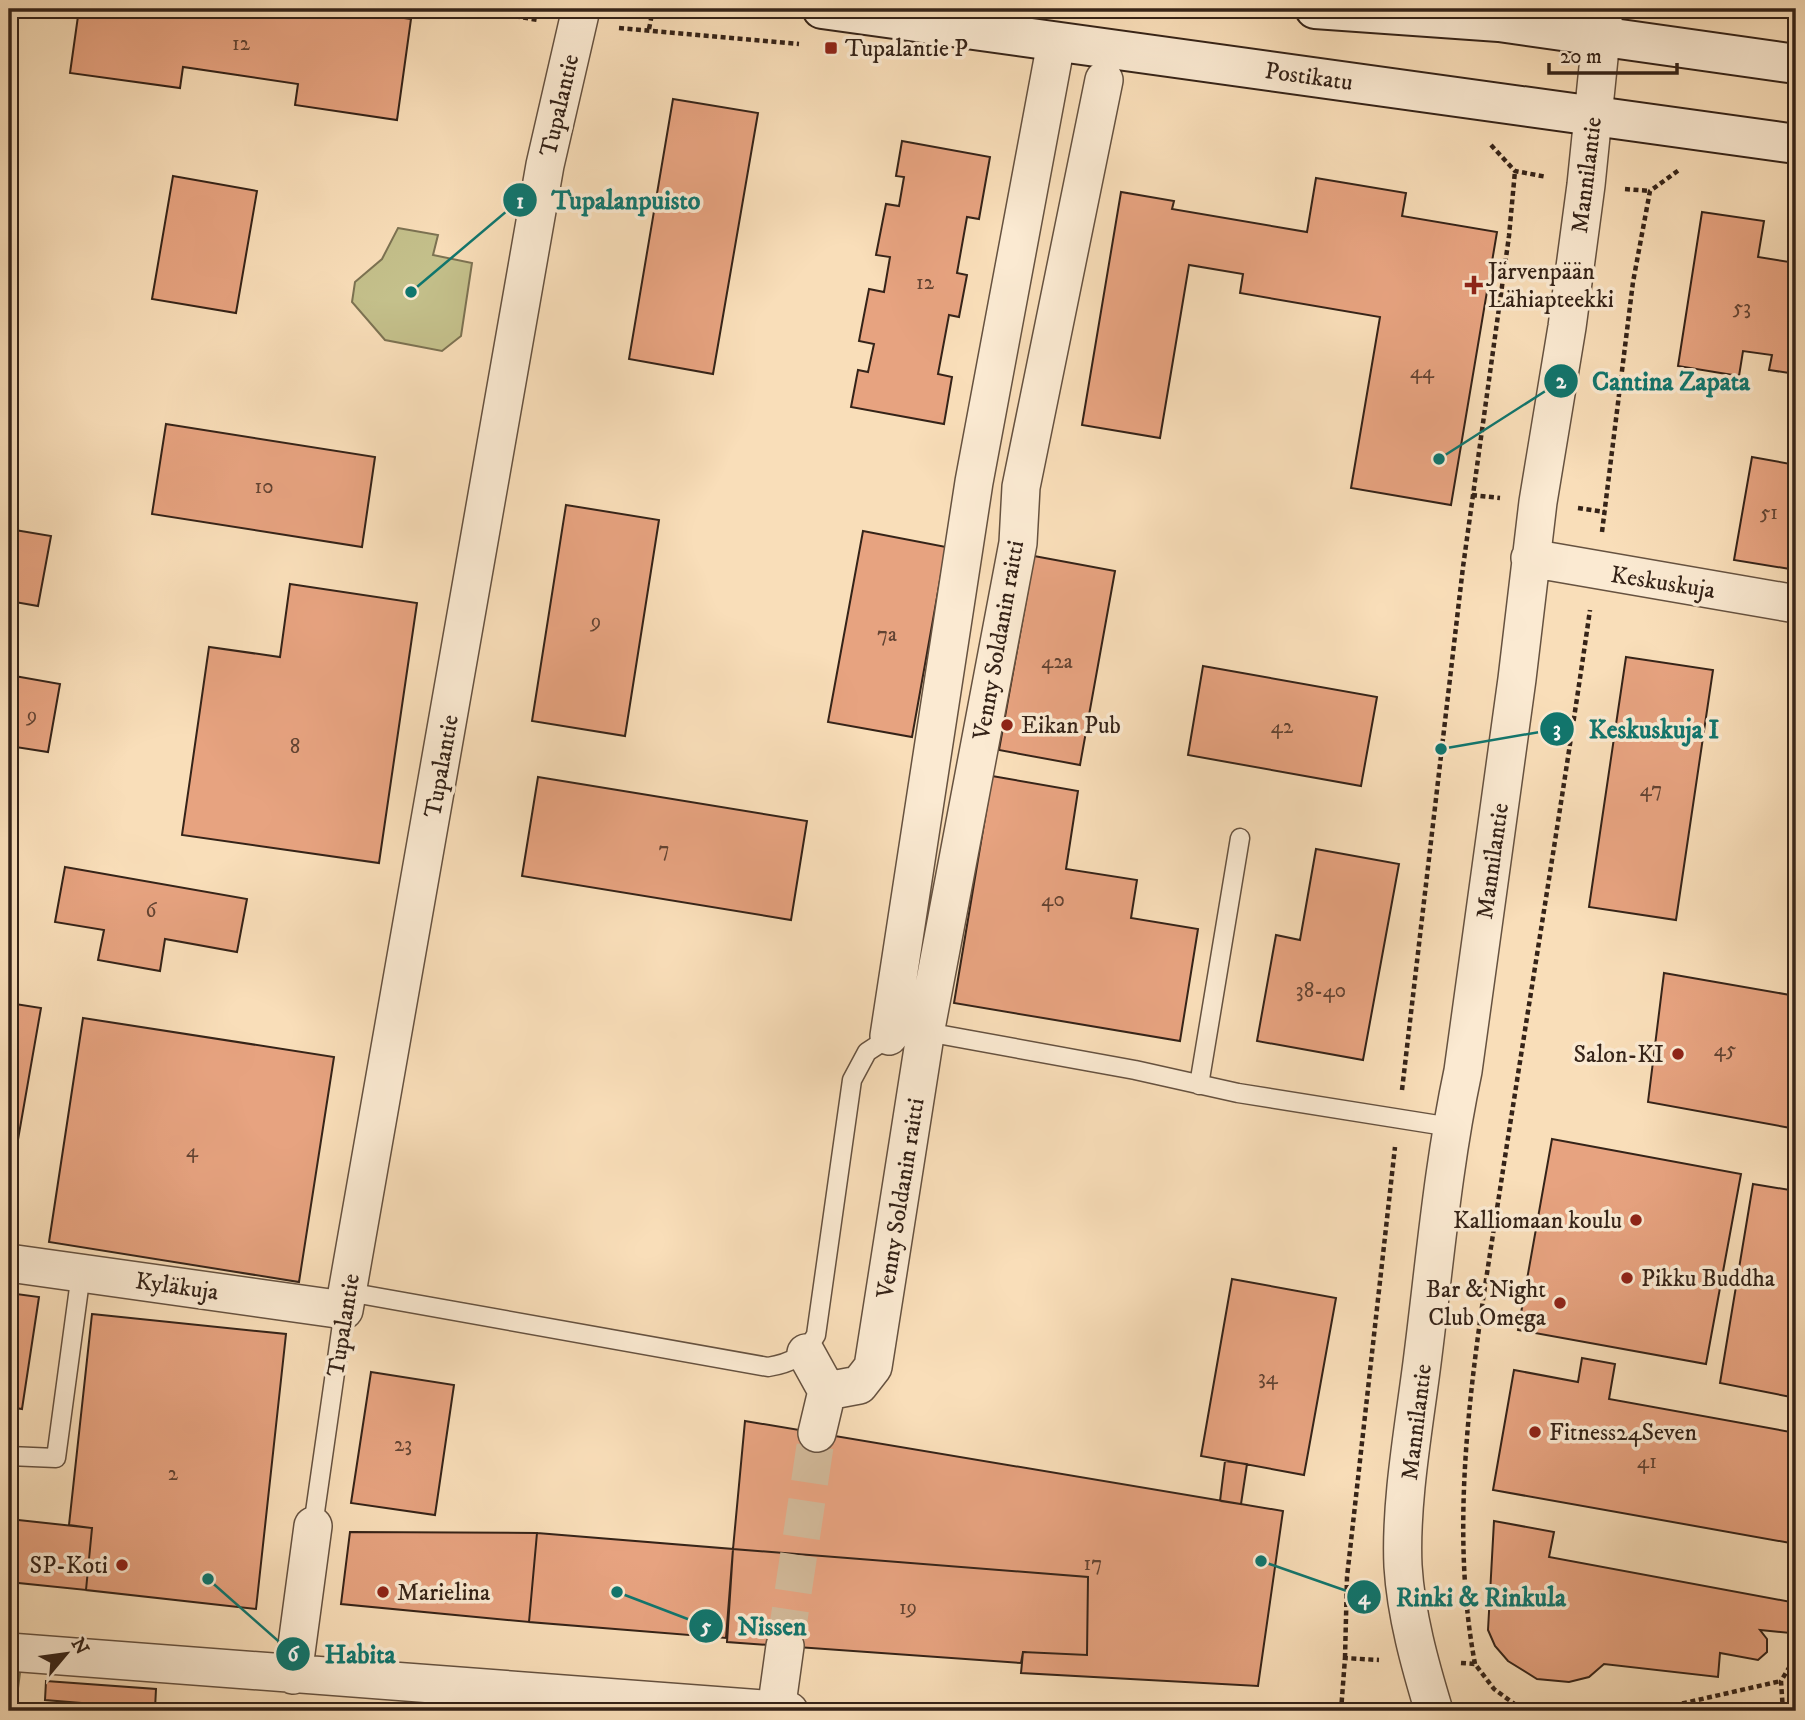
<svg xmlns="http://www.w3.org/2000/svg" width="1805" height="1720" font-family="'IM FELL DW Pica',serif">
<style>
.green{fill:#c4c08b;stroke:#7c7252;stroke-width:2}
.building{fill:#e7a380;stroke:#352318;stroke-width:2}
.lines{fill:none;stroke-linecap:round;stroke-linejoin:round}
.street-tunnel{stroke:#d2b999;stroke-width:37;stroke-dasharray:37 18;stroke-linecap:butt}
.lane-casing{stroke:#665240;stroke-width:21}
.street-casing{stroke:#665240;stroke-width:40}
.secondary-casing{stroke:#352318;stroke-width:42}
.path{stroke:#352318;stroke-width:4.5;stroke-dasharray:5 3.5;stroke-linecap:butt}
.lane{stroke:#fbead2;stroke-width:18}
.street{stroke:#fbead2;stroke-width:37}
.secondary{stroke:#fbead2;stroke-width:38}
.poi-dot{fill:#8f2418;stroke:#fbead2;stroke-width:2.5}
.labels{text-anchor:middle;stroke-width:7;stroke-linejoin:round;paint-order:stroke}
.number-label{font-size:21px;fill:#624332}
.poi-label{font-size:24px;fill:#352318;stroke:#fbead2;text-anchor:start}
.street-label{font-size:24px;fill:#352318;stroke:#fbead2}
.leader{fill:none;stroke:#0f766e;stroke-width:2.5}
.callout-dot{fill:#0f766e;stroke:#fbead2;stroke-width:2.5}
.mark-label{font-size:21px;text-anchor:middle;font-weight:bold;fill:#fff}
.callout-label{font-size:26px;text-anchor:middle;font-weight:bold;fill:#0f766e;stroke:#fbead2;stroke-width:7;stroke-linejoin:round;paint-order:stroke}
</style>
<rect width="100%" height="100%" fill="#f9deb9"/>
<filter id="stains"><feTurbulence type="fractalNoise" baseFrequency=".00286" numOctaves="4"/><feColorMatrix values="0 0 0 0 .2 0 0 0 0 .09 0 0 0 0 .02 0 0 0 .5 -.17"/></filter>
<radialGradient id="worn" r=".72"><stop offset=".6" stop-color="#630" stop-opacity="0"/><stop offset="1" stop-color="#630" stop-opacity=".3"/></radialGradient>
<path class="green" d="M398,228L438,235L433,255L472,263L461,336L442,351L385,340L352,302L355,282L382,259Z
M9,1673H20L15,1711H9Z"/>
<path class="building" d="M79,9H342L411,19L397,120L295,105L298,84L183,67L180,88L70,73Z
M673,99L758,113L713,374L629,359Z
M902,141L990,157L979,219L967,217L957,273L967,275L959,317L949,315L938,374L952,377L944,424L851,407L858,370L868,372L874,344L859,341L869,289L884,292L890,257L876,255L886,204L899,206L904,177L896,176Z
M173,176L257,191L236,313L152,299Z
M1316,178L1406,193L1402,216L1497,232L1451,505L1351,488L1380,317L1240,293L1243,274L1189,265L1160,438L1082,425L1121,192L1174,201L1172,209L1307,232Z
M1702,212L1764,221L1758,257L1796,263V374L1769,370L1772,355L1743,351L1739,376L1678,366Z
M166,424L375,457L362,547L152,514Z
M1752,457L1796,465V570L1734,560Z
M566,505L659,520L625,736L532,721Z
M9,529L51,536L38,606L9,601Z
M863,531L946,547L912,737L828,722Z
M1034,556L1115,571L1080,765L999,750Z
M290,584L417,603L379,863L182,835L209,647L280,657Z
M1626,657L1713,670L1676,920L1589,907Z
M1203,666L1377,697L1361,786L1188,755Z
M9,675L60,684L48,752L9,746Z
M992,776L1078,791L1066,869L1137,880L1131,918L1198,929L1180,1041L954,1003Z
M538,777L807,821L791,920L522,876Z
M1316,849L1399,864L1363,1060L1257,1041L1276,935L1300,940Z
M65,867L247,899L237,952L165,939L160,971L98,960L104,930L55,922Z
M1664,973L1796,996V1129L1648,1102Z
M9,1003L41,1008L9,1191Z
M83,1018L334,1057L299,1282L49,1242Z
M1552,1139L1741,1174L1706,1364L1518,1330Z
M1753,1184L1796,1191V1398L1720,1383Z
M1232,1279L1336,1298L1304,1475L1201,1456Z
M9,1293L39,1297L22,1409L9,1407Z
M92,1314L286,1334L256,1609L86,1590L92,1528L69,1525Z
M1582,1358L1615,1364L1609,1399L1796,1433V1544L1493,1490L1514,1370L1578,1382Z
M371,1372L454,1385L435,1515L351,1503Z
M745,1421L1283,1511L1258,1686L1021,1673L1023,1652L1087,1655L1088,1577L733,1549Z
M1225,1461L1247,1464L1241,1504L1220,1501Z
M9,1519L92,1528L86,1590L9,1582Z
M1494,1521L1554,1532L1549,1557L1791,1602L1790,1633L1760,1630L1767,1639V1652L1758,1660L1720,1653L1718,1677L1604,1664L1589,1677L1569,1682L1537,1679L1508,1661L1495,1646L1488,1630Z
M350,1532L537,1533L529,1622L341,1604Z
M537,1533L733,1549L726,1638L529,1622Z
M733,1549L1088,1577L1087,1655L1023,1652L1021,1663L727,1642Z
M46,1681L156,1689L155,1709L45,1700Z"/>
<g class="lines">
<path class="street-tunnel" d="M785,1646L817,1433"/>
<g class="lane-casing">
<path id="lane" d="M921,1031L1135,1070L1238,1093L1451,1127
M1199,1085L1240,838
M348,1292L768,1367C792,1363 804,1356 816,1335L852,1080L867,1052L893,1035
M9,1456L56,1458L81,1273
M313,1526L344,1310"/>
</g>
<g class="street-casing">
<path id="street" d="M1530,558L1796,604
M889,1036L974,482L1056,43
M9,1263L344,1310L545,165L581,9
M806,1353L827,1391L817,1433
M827,1391L859,1385L873,1367L927,1023L1018,543L1021,487L1104,80
M9,1652L789,1711
M293,1675L313,1526
M776,1711L785,1646
M1434,1711C1420,1665 1406,1615 1403,1566C1400,1500 1415,1421 1423,1355C1435,1260 1443,1165 1463,1071L1517,679L1538,502L1567,327L1586,185L1604,9"/>
</g>
<g class="secondary-casing">
<path id="secondary" d="M822,9L1796,144
M1315,9L1499,22L1796,64"/>
</g>
<path class="path" d="M473,9L538,20
M1788,9L1796,10
M619,28L799,44
M649,29L653,9
M1491,145L1515,171L1547,177
M1625,189L1650,191
M1472,495L1500,498
M1578,508L1605,512
M1602,532L1633,282L1650,191L1679,170
M1402,1090L1463,567L1509,236L1515,171
M1345,1658L1347,1577L1395,1147
M1461,1663L1475,1664L1494,1689L1524,1711
M1475,1664C1445,1505 1479,1328 1503,1170C1532,983 1563,797 1590,610
M1341,1711L1345,1658L1379,1660
M1649,1711L1781,1681
M1783,1711L1781,1681L1796,1656"/>
<use href="#lane" class="lane"/>
<use href="#street" class="street"/>
<use href="#secondary" class="secondary"/>
</g>
<g class="poi-dot">
<rect x="824" y="41" width="14" height="14" rx="3.5"/>
<path d="M1470.5 274.5h7v7h7v7h-7v7h-7v-7h-7v-7h7z"/>
<circle cx="1007" cy="725" r="7"/>
<circle cx="1678" cy="1054" r="7"/>
<circle cx="1636" cy="1220" r="7"/>
<circle cx="1627" cy="1278" r="7"/>
<circle cx="1560" cy="1303" r="7"/>
<circle cx="1535" cy="1432" r="7"/>
<circle cx="122" cy="1565" r="7"/>
<circle cx="383" cy="1592" r="7"/>
</g>
<g class="labels">
<g class="number-label">
<text x="241" y="50">12</text>
<text x="925" y="289">12</text>
<text x="1742" y="314">53</text>
<text x="1422" y="378">44</text>
<text x="264" y="493">10</text>
<text x="1769" y="519">51</text>
<text x="596" y="628">9</text>
<text x="887" y="641">7a</text>
<text x="1057" y="668">42a</text>
<text x="32" y="722">9</text>
<text x="1282" y="733">42</text>
<text x="295" y="753">8</text>
<text x="1651" y="796">47</text>
<text x="664" y="856">7</text>
<text x="1053" y="906">40</text>
<text x="151" y="917">6</text>
<text x="1321" y="997">38-40</text>
<text x="1725" y="1056">45</text>
<text x="192" y="1157">4</text>
<text x="1268" y="1384">34</text>
<text x="403" y="1451">23</text>
<text x="1647" y="1468">41</text>
<text x="173" y="1480">2</text>
<text x="1093" y="1570">17</text>
<text x="908" y="1614">19</text>
</g>
<g class="poi-label">
<text x="845" y="56">Tupalantie P</text>
<text x="1488" y="279">Järvenpään<tspan x="1488" dy="28">Lähiapteekki</tspan></text>
<text x="1021" y="733">Eikan Pub</text>
<text x="1664" y="1062" text-anchor="end">Salon-KI</text>
<text x="1622" y="1228" text-anchor="end">Kalliomaan koulu</text>
<text x="1641" y="1286">Pikku Buddha</text>
<text x="1546" y="1297" text-anchor="end">Bar &amp; Night<tspan x="1546" dy="28">Club Omega</tspan></text>
<text x="1549" y="1440">Fitness24Seven</text>
<text x="108" y="1573" text-anchor="end">SP-Koti</text>
<text x="397" y="1600">Marielina</text>
</g>
<g class="street-label">
<text transform="translate(1309 76) rotate(8)" y="8">Postikatu</text>
<text transform="translate(559 105) rotate(-77)" y="8">Tupalantie</text>
<text transform="translate(1586 175) rotate(-83)" y="8">Mannilantie</text>
<text transform="translate(1663 582) rotate(9)" y="8">Keskuskuja</text>
<text transform="translate(998 640) rotate(-80)" y="8">Venny Soldanin raitti</text>
<text transform="translate(441 766) rotate(-80)" y="8">Tupalantie</text>
<text transform="translate(1492 861) rotate(-82)" y="8">Mannilantie</text>
<text transform="translate(900 1198) rotate(-81)" y="8">Venny Soldanin raitti</text>
<text transform="translate(177 1286) rotate(8)" y="8">Kyläkuja</text>
<text transform="translate(343 1325) rotate(-81)" y="8">Tupalantie</text>
<text transform="translate(1416 1422) rotate(-83)" y="8">Mannilantie</text>
</g>
</g>
<path class="leader" d="M411 292L520 200M1439 459L1561 381M1441 749L1557 729M1261 1561L1364 1597M617 1592L706 1626M208 1579L293 1654"/>
<g class="callout-dot">
<circle cx="411" cy="292" r="7"/>
<circle cx="1439" cy="459" r="7"/>
<circle cx="1441" cy="749" r="7"/>
<circle cx="1261" cy="1561" r="7"/>
<circle cx="617" cy="1592" r="7"/>
<circle cx="208" cy="1579" r="7"/>
<circle cx="520" cy="200" r="18"/>
<circle cx="1561" cy="381" r="18"/>
<circle cx="1557" cy="729" r="18"/>
<circle cx="1364" cy="1597" r="18"/>
<circle cx="706" cy="1626" r="18"/>
<circle cx="293" cy="1654" r="18"/>
</g>
<g class="mark-label">
<text x="520" y="208">1</text>
<text x="1561" y="388">2</text>
<text x="1557" y="736">3</text>
<text x="1364" y="1604">4</text>
<text x="706" y="1633">5</text>
<text x="293" y="1661">6</text>
</g>
<g class="callout-label">
<text x="626" y="209">Tupalanpuisto</text>
<text x="1671" y="390">Cantina Zapata</text>
<text x="1654" y="738">Keskuskuja I</text>
<text x="1481" y="1606">Rinki &amp; Rinkula</text>
<text x="772" y="1635">Nissen</text>
<text x="360" y="1663">Habita</text>
</g>
<rect width="1805" height="1720" fill="none" stroke="#f9deb9" stroke-width="35"/>
<rect x="10" y="10" width="1784" height="1699" fill="none" stroke="#352318" stroke-width="3.5"/>
<rect x="18" y="18" width="1770" height="1685" fill="none" stroke="#352318" stroke-width="2"/>
<g transform="translate(66 1654) rotate(61)" stroke="#fbead2" stroke-width="5" paint-order="stroke">
<path d="M0-5L12 26L0 18L-12 26Z" fill="#352318"/>
<text y="-10" font-size="19" font-weight="bold" text-anchor="middle" fill="#352318">N</text>
</g>
<path d="M1549 63v10h128v-10" fill="none" stroke="#352318" stroke-width="3.5"/>
<text x="1560" y="63" font-size="21" fill="#352318" stroke="#fbead2" stroke-width="5" paint-order="stroke">20 m</text>
<rect width="100%" height="100%" filter="url(#stains)"/>
<rect width="100%" height="100%" fill="url(#worn)"/>
</svg>
